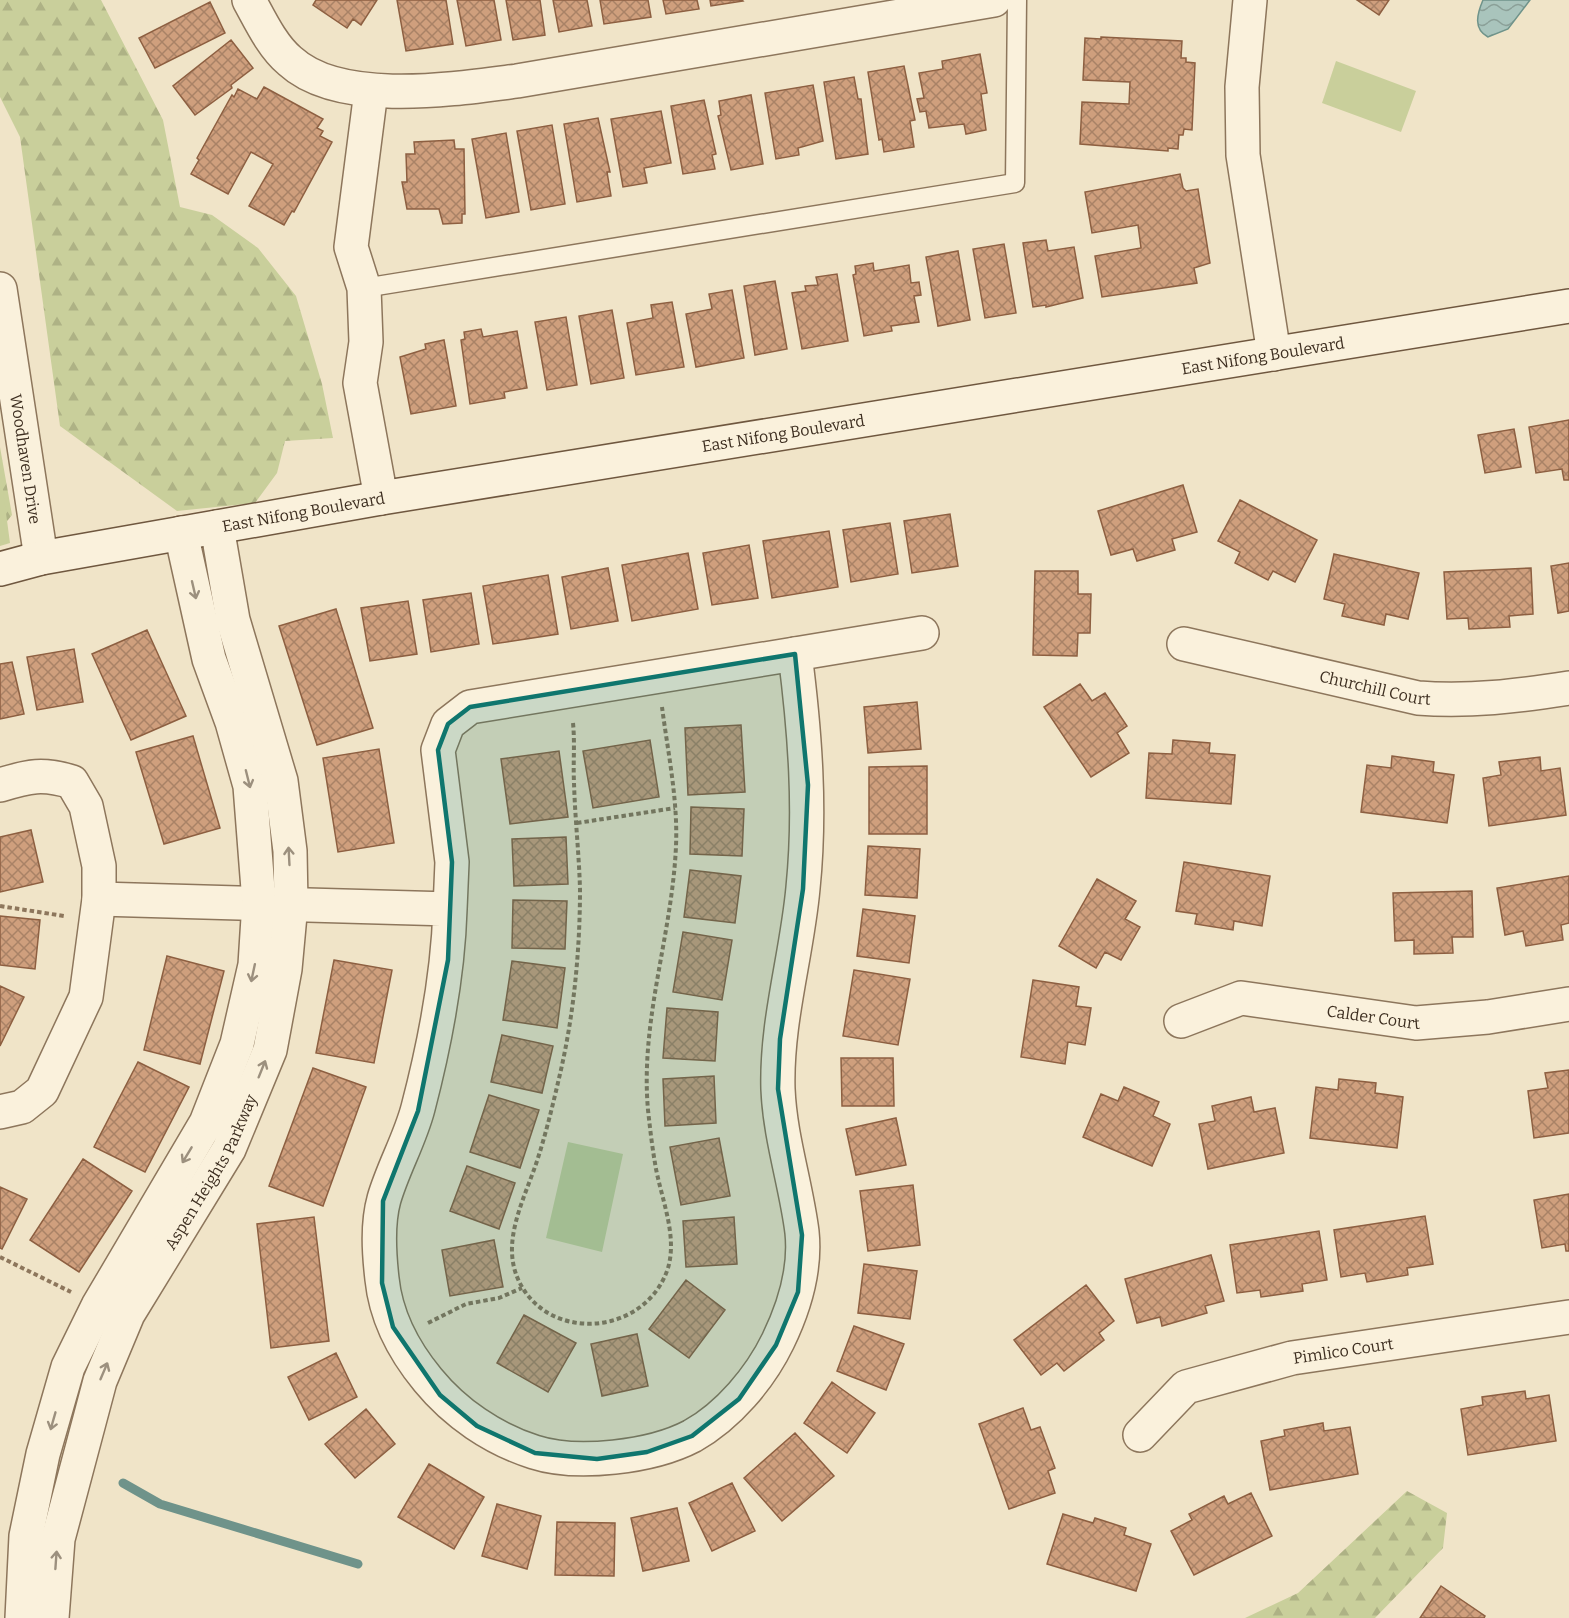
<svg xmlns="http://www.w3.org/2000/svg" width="1569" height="1618" font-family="Bitter,serif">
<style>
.forest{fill:url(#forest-firs)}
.park{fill:#c9cf9b}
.water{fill:url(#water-waves);stroke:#6f938a;stroke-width:1.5}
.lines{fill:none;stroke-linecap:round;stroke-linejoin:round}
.stream{stroke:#6f938a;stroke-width:9}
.building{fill:url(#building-cross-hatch);stroke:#8d5f41;stroke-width:1.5}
.lane-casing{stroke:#8d765c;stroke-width:21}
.street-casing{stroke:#8d765c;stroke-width:36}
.secondary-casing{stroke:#6f573f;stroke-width:36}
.path{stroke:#8d765c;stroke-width:4;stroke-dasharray:4.5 3;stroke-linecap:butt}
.lane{stroke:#faf1dc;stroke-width:18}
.street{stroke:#faf1dc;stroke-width:33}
.secondary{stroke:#faf1dc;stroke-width:33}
.oneway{stroke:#9c907e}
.marked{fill:#0f766e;fill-opacity:0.2;stroke:#0f766e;stroke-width:4.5;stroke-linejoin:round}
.labels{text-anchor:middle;stroke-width:6;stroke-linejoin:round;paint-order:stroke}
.street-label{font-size:16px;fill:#3d2e20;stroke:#f7eed8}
</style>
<defs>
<pattern id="forest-firs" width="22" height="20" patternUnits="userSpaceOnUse" patternTransform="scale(1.5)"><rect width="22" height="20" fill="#c9cf9b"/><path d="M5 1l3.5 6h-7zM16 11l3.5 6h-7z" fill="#aeb285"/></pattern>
<pattern id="water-waves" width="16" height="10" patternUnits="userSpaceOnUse" patternTransform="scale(1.5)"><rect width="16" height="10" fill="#a9c4bc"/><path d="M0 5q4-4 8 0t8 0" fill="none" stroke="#8ba098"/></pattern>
<pattern id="building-cross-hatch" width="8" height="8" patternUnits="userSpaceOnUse" patternTransform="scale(1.5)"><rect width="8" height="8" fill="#cf9f7d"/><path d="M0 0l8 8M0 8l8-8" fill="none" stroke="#a98266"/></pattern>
</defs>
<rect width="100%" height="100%" fill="#f0e4c8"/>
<path class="forest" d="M0,0H101L163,120L180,207L212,215L258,248L296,296L322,384L333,438L285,441L277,473L255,503L177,511L60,426L20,137L0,97Z
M0,447L12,515L0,530Z
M1407,1491L1447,1513L1443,1548L1375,1618H1245L1298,1593Z"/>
<path class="park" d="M1336,61L1416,91L1401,132L1322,103Z
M0,468L10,543L0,546Z
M568,1142L623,1154L602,1252L546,1238Z"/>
<path class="water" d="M1483,0H1530L1508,29L1488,37C1473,29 1477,14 1483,0Z"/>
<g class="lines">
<path class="stream" d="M123,1483L160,1504L358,1564"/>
</g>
<path class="building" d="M316,0H377L361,25L353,19L347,28L313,5Z
M397,0H446L453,44L406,51Z
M457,0H494L501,40L466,46Z
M506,0H540L545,35L513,40Z
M553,0H587L592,26L559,32Z
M600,0H648L651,17L604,24Z
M663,0H697L699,9L666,14Z
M710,0H742L743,1L711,6Z
M1357,0H1389L1379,15Z
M210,2L225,33L155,68L139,38Z
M1101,37L1182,41L1181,58H1186V62L1195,63L1192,130L1184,129L1183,135H1179L1178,149L1168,148V151L1080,144L1082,102L1129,104L1130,82L1083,80L1085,38L1101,39Z
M231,40L253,68L231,85L232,88L195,115L173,86Z
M980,54L987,93L981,94L986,130L966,134L964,124L929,128L926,111L920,112L917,99L924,98L919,73L943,69L942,61Z
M904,66L915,120L910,121L914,147L884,152L882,139L879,140L868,72Z
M854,77L858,99H861L868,154L836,159L824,82Z
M813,85L823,141L798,148L799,155L776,159L765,93Z
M264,87L323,119L317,128L323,131L320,136L332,142L294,212L292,211L284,225L249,206L273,164L251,152L228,194L191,174L199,160L197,158L232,95L234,97L238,89L257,99Z
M751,95L763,164L731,170L718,116L721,115L719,101Z
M704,100L716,154L712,155L715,169L683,174L671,106Z
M661,111L671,163L644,168L647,183L623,187L611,119Z
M598,118L610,172H607L611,196L577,202L564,124Z
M552,125L565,204L531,210L517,131Z
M506,133L519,212L486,218L472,139Z
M454,140L455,149H464L465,214H462V223L443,224L439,209H407L402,182H407L406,154H415L414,142Z
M1180,174L1183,188L1186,191L1198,189L1210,263L1194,268L1197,283L1102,297L1095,256L1141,248L1138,225L1092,233L1085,192Z
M1046,240L1048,251L1074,247L1083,298L1046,307V305L1033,307L1023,243Z
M1004,244L1016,313L985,318L973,249Z
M958,251L970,320L938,326L926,257Z
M873,263L874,271L909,265L911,283L919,282L921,295L914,296L919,322L891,326L892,331L864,336L853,275L856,274L855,266Z
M837,274L848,341L802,349L792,293L806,291L805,286L818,285L816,277Z
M775,281L787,349L755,355L744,286Z
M732,290L744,358L696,367L686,314L712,309L709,294Z
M672,302L684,367L636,375L627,323L653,318L651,305Z
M612,310L624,378L591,384L579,316Z
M566,317L577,385L547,390L535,322Z
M481,329L483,337L517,331L527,388L504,392L505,398L470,404L461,340L465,339L464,332Z
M444,340L456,406L411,414L400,357L426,349L425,344Z
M1569,420V480H1564L1562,469L1536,473L1529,427Z
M1514,429L1521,467L1485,473L1478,435Z
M1183,485L1197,532L1172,539L1175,550L1137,561L1133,549L1111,555L1098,511Z
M1240,500L1317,540L1295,582L1273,571L1268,580L1235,563L1240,552L1218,541Z
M950,514L958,566L912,573L904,521Z
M890,523L898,574L851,582L843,530Z
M829,531L838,587L772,598L763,541Z
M749,545L758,598L712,605L703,553Z
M688,553L698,609L632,621L622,565Z
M1334,554L1419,573L1408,619L1386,614L1384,625L1342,616L1345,604L1324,599Z
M1569,563V611L1558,613L1551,566Z
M608,568L618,621L571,629L562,577Z
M1531,568L1533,614L1509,616L1510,627L1469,629L1468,618L1447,619L1444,572Z
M1035,571H1078V594H1091L1090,633H1078L1077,656L1033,655Z
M548,575L558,634L493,644L483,586Z
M471,593L479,644L431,652L423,600Z
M408,601L417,654L370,661L361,608Z
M336,609L373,728L317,745L279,626Z
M147,630L186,716L131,740L92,654Z
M74,649L83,702L37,710L27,657Z
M12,662L24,714L0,719V664Z
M1080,684L1092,701L1105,693L1127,726L1117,733L1129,753L1091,777L1044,707Z
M917,702L921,749L868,753L864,707Z
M741,725L745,792L688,795L685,728Z
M193,736L220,828L164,844L136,752Z
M650,740L659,797L593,808L583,751Z
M1173,740L1210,743L1209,753L1235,755L1231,804L1146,798L1149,753L1172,754Z
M379,749L394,843L338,852L323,758Z
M559,751L568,817L510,824L501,759Z
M1392,756L1434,762L1433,772L1454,775L1447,823L1361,812L1367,765L1391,768Z
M1540,757L1541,771L1560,768L1566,815L1489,826L1483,778L1501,775L1499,762Z
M927,766V834H869V767Z
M691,807L744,809L742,856L690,854Z
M31,830L43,882L0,892V837Z
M566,837L568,884L514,886L512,839Z
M868,846L920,849L917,898L865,895Z
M1184,862L1270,876L1262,926L1234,921L1233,930L1195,924L1197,914L1176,911Z
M690,870L741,876L735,923L684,917Z
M1569,876V923L1561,925L1563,940L1526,946L1523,931L1505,935L1497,888Z
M1097,879L1136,901L1125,919L1140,927L1121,960L1105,952L1096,968L1059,946Z
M1472,891L1473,937H1452L1453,953L1414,954V940L1395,941L1393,893Z
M513,900L567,901L565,949L512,948Z
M863,909L915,916L909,963L857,956Z
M0,916L40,920L35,969L0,965Z
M683,932L732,940L722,1000L673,992Z
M167,956L224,971L200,1064L144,1050Z
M334,960L392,970L374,1063L316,1053Z
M512,961L565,968L557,1028L503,1020Z
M854,970L910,979L898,1045L843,1036Z
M1033,980L1079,987L1076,1006L1091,1008L1085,1045L1068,1042L1065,1064L1021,1057Z
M0,986L24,997L0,1046Z
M667,1008L718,1012L715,1061L663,1058Z
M502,1035L553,1046L542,1093L491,1082Z
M841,1058H893L894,1106H842Z
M138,1062L189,1087L145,1172L94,1147Z
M313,1068L366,1087L323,1206L269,1186Z
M1569,1070V1133L1534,1138L1528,1091L1548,1088L1545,1073Z
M714,1076L716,1123L665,1126L663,1079Z
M1339,1079L1376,1083L1375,1093L1403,1097L1397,1148L1310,1138L1316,1087L1338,1090Z
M1124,1087L1159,1102L1153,1116L1170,1124L1152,1166L1083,1137L1101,1094L1118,1101Z
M489,1095L539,1110L520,1168L470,1152Z
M1251,1097L1254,1112L1275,1108L1284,1153L1208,1169L1199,1124L1215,1121L1212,1106Z
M896,1118L906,1165L856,1175L846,1129Z
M719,1138L730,1196L681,1205L670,1147Z
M83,1159L132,1191L79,1272L30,1240Z
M467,1166L515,1183L499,1229L450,1211Z
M913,1185L920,1245L868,1251L860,1191Z
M0,1187L27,1199L2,1249L0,1248Z
M1569,1194V1251H1566L1565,1244L1542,1248L1534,1200Z
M1425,1216L1433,1264L1407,1268L1408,1275L1367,1282L1365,1273L1341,1277L1334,1230Z
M314,1217L329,1341L271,1348L257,1224Z
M734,1217L737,1264L686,1267L683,1221Z
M1319,1231L1327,1280L1302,1284L1303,1291L1261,1297L1260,1290L1237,1293L1230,1245Z
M494,1240L503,1287L450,1296L442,1250Z
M1211,1255L1224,1301L1205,1306L1207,1313L1162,1326L1160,1317L1137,1323L1125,1279Z
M864,1264L917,1271L910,1319L858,1313Z
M686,1280L725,1310L689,1358L649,1329Z
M1086,1285L1114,1321L1099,1333L1104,1340L1064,1371L1057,1363L1041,1375L1014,1340Z
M524,1315L576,1343L548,1392L497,1363Z
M854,1326L904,1344L886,1390L837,1371Z
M637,1334L648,1386L602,1396L591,1344Z
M336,1353L357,1397L309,1420L288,1377Z
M832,1382L875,1413L847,1453L804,1423Z
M1525,1391L1526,1399L1549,1395L1556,1441L1468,1455L1461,1409L1483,1405L1482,1397Z
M1023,1408L1031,1430L1040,1427L1055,1468L1048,1471L1055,1493L1009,1509L979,1424Z
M366,1409L395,1444L355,1478L325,1444Z
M1323,1423L1324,1431L1350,1427L1358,1474L1270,1490L1261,1441L1285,1436L1284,1430Z
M795,1433L834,1476L782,1521L744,1478Z
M429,1464L484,1497L454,1549L398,1517Z
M732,1483L755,1531L712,1551L689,1503Z
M1251,1493L1272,1536L1194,1575L1171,1531L1192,1520L1189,1514L1224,1496L1228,1504Z
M497,1504L541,1516L527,1569L482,1556Z
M677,1508L689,1561L643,1571L631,1518Z
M1063,1514L1093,1523L1095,1518L1126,1528L1124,1535L1151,1544L1136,1591L1047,1564Z
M557,1522L615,1523L614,1576L555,1575Z
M1441,1586L1485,1616L1484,1618H1420Z"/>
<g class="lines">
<g class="lane-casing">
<path id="lane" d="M364,288L1015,183L1017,0"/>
</g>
<g class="street-casing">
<g id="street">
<path d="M249,0C260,20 272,46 290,61C340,107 455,89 517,81L994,0"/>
<path d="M1250,0L1242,87L1243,155L1274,354"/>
<path d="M371,91L351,247L364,288L366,342L360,383L381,498"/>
<path id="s1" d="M0,289L41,558"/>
<path id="s2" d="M1184,644L1418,698C1469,702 1518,696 1569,688"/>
<path d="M795,654L922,633"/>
<path d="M0,785C29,776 43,773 72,782L86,806L99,866V899L86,997L42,1091L22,1107L0,1112"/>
<path d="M99,899L450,909C448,975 435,1043 418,1108C410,1139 393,1168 384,1199C377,1224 379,1253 382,1279C386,1318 404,1351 428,1380C455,1413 493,1439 534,1452C577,1466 652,1457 692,1436C728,1416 760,1378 778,1341C794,1308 806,1270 802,1232C796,1184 780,1138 778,1089C776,1021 797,955 803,888C811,810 805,732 795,654L470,707L448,724L438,750L452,862L450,909"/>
<path id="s3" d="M1181,1021L1241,998L1416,1023L1488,1017L1569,1004"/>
<path id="s4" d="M1140,1435L1186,1387L1292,1358L1569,1317"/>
<path d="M22,1618L26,1536L43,1454L68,1367L98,1306L206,1123L237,1044L255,965L259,902L250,786L232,722L209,659L181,533"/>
<path id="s5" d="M52,1618L58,1539L100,1381L128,1314L229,1149L270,1050L285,969L291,904L290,851L281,781L233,620L217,527"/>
</g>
</g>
<g class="secondary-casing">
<g id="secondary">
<path id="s6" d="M0,569L41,558L381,498L1569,306"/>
</g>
</g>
<path class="path" d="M573,723C575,743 573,763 574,783C575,818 579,854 580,889C580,950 574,1014 560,1074C553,1104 546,1134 536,1164C527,1190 513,1219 512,1247C511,1275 525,1299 548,1313C592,1338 652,1318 668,1268C678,1234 660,1196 655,1163C652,1146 650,1128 648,1110C640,1020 672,936 676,846C678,800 668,753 662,707
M577,823L675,808
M0,906L64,916
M0,1257L71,1292
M428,1323L466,1304L499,1298L522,1288"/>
<use href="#lane" class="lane"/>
<use href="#street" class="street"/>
<use href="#secondary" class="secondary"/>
</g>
<defs><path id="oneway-shaft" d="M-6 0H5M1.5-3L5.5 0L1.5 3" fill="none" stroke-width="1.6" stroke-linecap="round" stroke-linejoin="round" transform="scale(1.5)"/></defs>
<g class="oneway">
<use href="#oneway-shaft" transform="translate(194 590) rotate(77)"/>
<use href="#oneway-shaft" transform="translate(248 779) rotate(76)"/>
<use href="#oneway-shaft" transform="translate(289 856) rotate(-93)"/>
<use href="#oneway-shaft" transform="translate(253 973) rotate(102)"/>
<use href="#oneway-shaft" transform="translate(262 1069) rotate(-68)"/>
<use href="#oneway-shaft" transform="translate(187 1155) rotate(121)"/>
<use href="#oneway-shaft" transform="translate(104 1371) rotate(-67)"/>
<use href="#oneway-shaft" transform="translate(53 1421) rotate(106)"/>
<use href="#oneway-shaft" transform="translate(56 1560) rotate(-86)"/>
</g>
<path class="marked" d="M795,654L808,785L803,889L780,1039L778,1089L802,1235L798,1292L776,1345L739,1399L692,1436L647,1452L597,1459L535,1453L477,1426L440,1395L393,1327L382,1283L383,1201L418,1111L448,960L452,862L438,750L448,724L470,707Z"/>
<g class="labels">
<g class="street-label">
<text dy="6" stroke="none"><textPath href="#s6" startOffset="1281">East Nifong Boulevard</textPath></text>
<text dy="6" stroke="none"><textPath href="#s6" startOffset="795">East Nifong Boulevard</textPath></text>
<text dy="6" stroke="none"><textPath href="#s1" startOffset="172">Woodhaven Drive</textPath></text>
<text dy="6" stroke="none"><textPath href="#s6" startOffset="309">East Nifong Boulevard</textPath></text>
<text dy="6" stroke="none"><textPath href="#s2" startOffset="196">Churchill Court</textPath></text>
<text dy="6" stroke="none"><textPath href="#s3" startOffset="198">Calder Court</textPath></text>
<text dy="6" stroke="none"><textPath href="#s5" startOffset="480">Aspen Heights Parkway</textPath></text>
<text dy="6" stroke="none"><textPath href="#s4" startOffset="228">Pimlico Court</textPath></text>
</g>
</g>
</svg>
